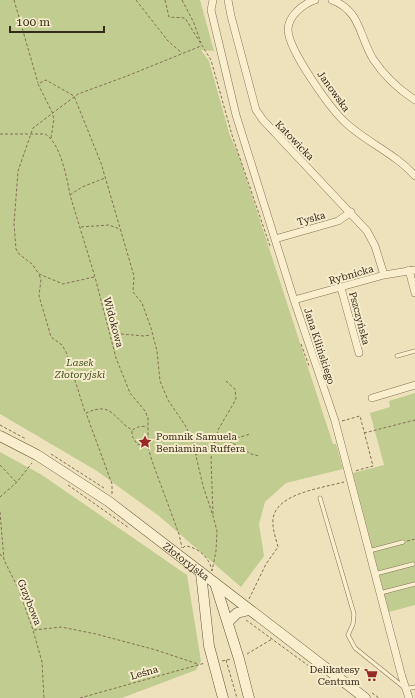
<svg xmlns="http://www.w3.org/2000/svg" width="415" height="698" font-family="'Roboto Serif',serif">
<style>
.green{fill:#c1cc90}
.lines{fill:none;stroke-linecap:round;stroke-linejoin:round}
.lane-casing{stroke:#867255;stroke-width:4.5}
.street-casing{stroke:#867255;stroke-width:8}
.secondary-casing{stroke:#675339;stroke-width:11}
.path{stroke:#867255;stroke-width:1;stroke-dasharray:3 2;stroke-linecap:butt}
.lane{stroke:#f9efcf;stroke-width:3.5}
.street{stroke:#f9efcf;stroke-width:7}
.secondary{stroke:#f9efcf;stroke-width:10}
.labels{text-anchor:middle;stroke-width:4;stroke-linejoin:round;paint-order:stroke}
.street-label{font-size:10px;fill:#35291a;stroke:#f6eccb}
.park-label{font-size:10px;font-style:italic;fill:#425220;stroke:#f6eccb}
.poi-label{font-size:10px;fill:#35291a;stroke:#f6eccb;text-anchor:start}
</style>
<rect width="100%" height="100%" fill="#eee2bc"/>
<path class="green" d="M0,0H200L214,51L201,50L209,61L230,136L238,153L333,444H336L343,469L286,483L265,502L259,524L264,556L241,587L159,516L97,471L0,414Z
M415,393V605L389,612L353,473L384,465L370,413L390,407L389,401Z
M0,452L42,475L187,575L201,661L196,670L122,698H0Z"/>
<g class="lines">
<g class="lane-casing">
<path id="lane" d="M397,356L415,351
M320,498L354,614L353,624L348,635L355,648L406,689L415,687
M369,551L403,542
M375,574L413,564
M380,593L415,584"/>
</g>
<g class="street-casing">
<path id="street" d="M213,0L211,10L236,115L294,300L335,421L402,677L409,698
M228,0L231,16L256,110L263,120L367,231L375,246L384,275
M315,0C303,4 288,16 288,30C289,51 331,110 347,124C368,143 397,155 415,176
M332,0C361,11 359,36 373,59C385,77 398,89 415,100
M275,239L338,221L351,212
M409,270L415,293
M341,288L359,353
M294,300L384,275L415,270
M372,398L415,385"/>
</g>
<g class="secondary-casing">
<g id="secondary">
<path id="s1" d="M0,436L37,455L108,501L365,698"/>
<path d="M201,573L209,646L223,698"/>
<path d="M215,583L239,659L249,698"/>
<path d="M228,622L237,613L249,610"/>
</g>
</g>
<path class="path" d="M14,0L38,83
M136,0L168,41L182,53
M165,0L169,17L185,18L211,60L232,135L270,246
M182,0L194,23L201,43
M0,134H45C60,142 67,178 70,195L95,277L116,358L130,393L145,411L148,418V447L152,461L179,534L182,548
M51,138L54,119L52,112L38,84L46,80L74,96L101,163L134,276L133,292L142,303L151,328L157,351L160,381L168,400L185,425L192,439L203,486L213,516L217,531L216,551L212,571
M70,195L82,187L105,178
M81,227L109,225L120,229
M39,275L41,279L39,296L49,330L51,337L62,345L66,352L85,412
M94,277L63,284L39,274L32,264L19,254L16,249L14,224L18,171L33,128L78,94L127,76L201,46
M111,333L144,336L151,335
M301,344L309,366
M342,421L360,416L373,466L355,471
M0,425L26,439
M132,431V436L137,444L148,447
M364,433L415,420
M229,441L251,454L259,456
M51,454L104,488
M196,455L215,442L228,441L250,434
M0,465L16,482
M68,485L129,528
M112,494V484L86,413C113,401 112,418 132,430L138,427L147,426
M0,497L16,483L32,463
M0,512L4,560L19,590L33,630L42,662L44,698
M213,514L211,458L218,430L236,399L235,389L226,381
M407,541L415,539
M183,548L185,546C198,547 210,558 212,571
M0,554L3,558
M249,599L266,564L278,547C276,539 272,528 273,519C276,493 323,488 344,482
M246,620L317,672
M34,630L61,627L96,634L156,650L198,664
M247,654L272,639
M226,660L237,698
M222,661L231,659
M372,693L379,698
M80,698L205,663"/>
<use href="#lane" class="lane"/>
<use href="#street" class="street"/>
<use href="#secondary" class="secondary"/>
</g>
<defs>
<g id="sight-bare" transform="scale(1.08)"><path d="M0-6L1.8-2.2L6-1.7L2.9 1.2L3.7 5.4L0 3.3L-3.7 5.4L-2.9 1.2L-6-1.7L-1.8-2.2Z" fill="#962a24" stroke="#f6eccb" stroke-width="2.5" paint-order="stroke"/></g>
<g id="supermarket-bare" transform="scale(1.08)"><path d="M-6-5.5h2.5l.6 2H6L4.5 2H-2.5L-4.4-4H-6ZM-1.5 3.2a1.3 1.3 0 1 0 .1 0ZM3 3.2a1.3 1.3 0 1 0 .1 0Z" fill="#962a24" stroke="#f6eccb" stroke-width="2.5" paint-order="stroke"/></g>
</defs>
<g fill-rule="evenodd">
<use href="#sight-bare" x="145" y="442"/>
<use href="#supermarket-bare" x="371" y="675"/>
</g>
<g class="labels">
<g class="street-label">
<text transform="translate(334 91) rotate(54)" y="4">Janowska</text>
<text transform="translate(295 140) rotate(46)" y="4">Katowicka</text>
<text transform="translate(311 218) rotate(-16)" y="4">Tyska</text>
<text transform="translate(351 274) rotate(-16)" y="4">Rybnicka</text>
<text transform="translate(360 318) rotate(75)" y="4">Pszczyńska</text>
<text transform="translate(114 322) rotate(75)" y="4">Widokowa</text>
<text transform="translate(320 346) rotate(72)" y="4">Jana Kilińskiego</text>
<text dy="4" stroke="none"><textPath href="#s1" startOffset="225">Złotoryjska</textPath></text>
<text transform="translate(30 602) rotate(68)" y="4">Grzybowa</text>
<text transform="translate(144 672) rotate(-16)" y="4">Leśna</text>
</g>
<g class="park-label">
<text x="80" y="366">Lasek<tspan x="80" dy="12">Złotoryjski</tspan></text>
</g>
<g class="poi-label">
<text x="156" y="440">Pomnik Samuela<tspan x="156" dy="12">Beniamina Ruffera</tspan></text>
<text x="360" y="673" text-anchor="end">Delikatesy<tspan x="360" dy="12">Centrum</tspan></text>
</g>
</g>
<path d="M10 26v6h94v-6" fill="none" stroke="#35291a" stroke-width="2"/>
<text x="16" y="26" font-size="12" fill="#35291a" stroke="#f6eccb" stroke-width="3" paint-order="stroke">100 m</text>
</svg>
